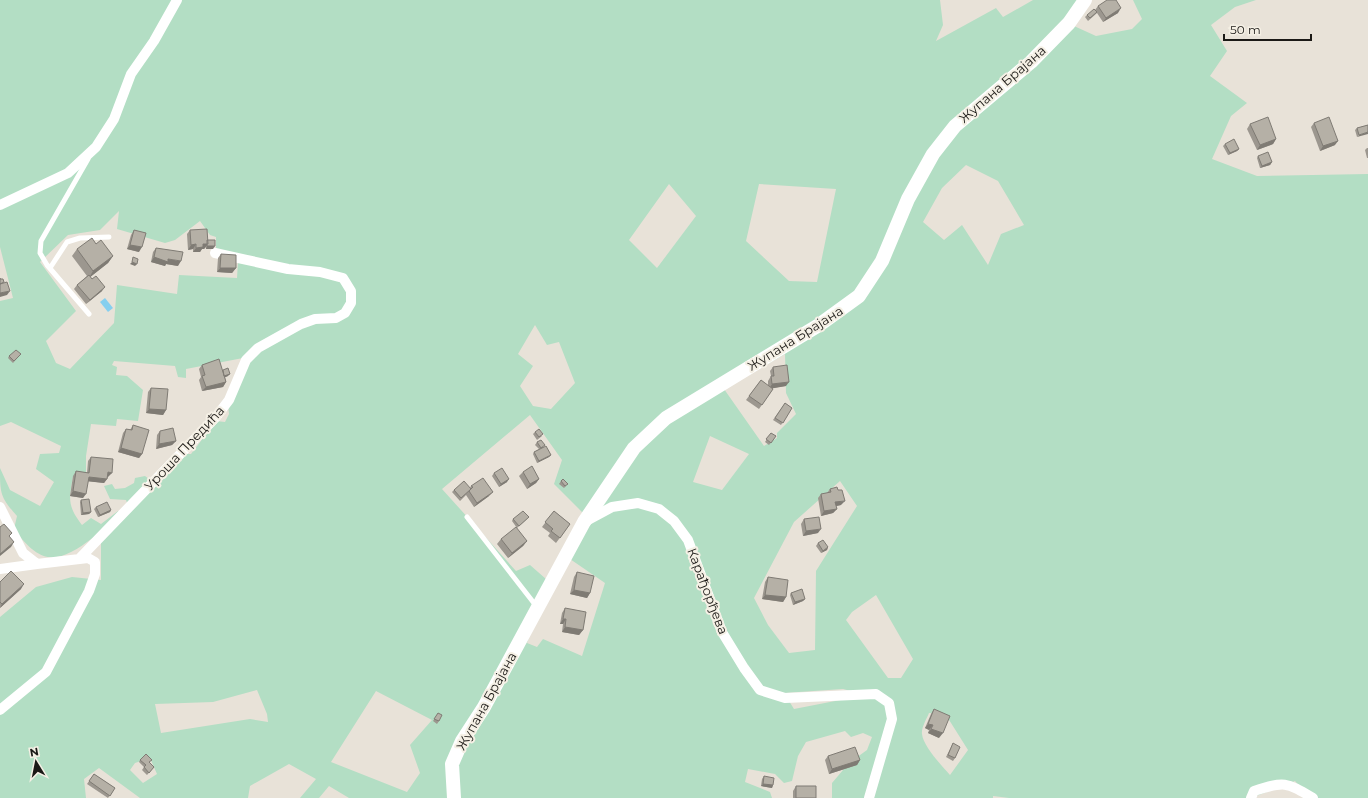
<svg xmlns="http://www.w3.org/2000/svg" width="1368" height="798" font-family="Montserrat,sans-serif">
<style>
.green{fill:#b3dec4;fill-rule:evenodd}
.water{fill:#86cfef}
.lines{fill:none;stroke-linecap:round;stroke-linejoin:round}
.lane{stroke:#fff;stroke-width:5}
.street{stroke:#fff;stroke-width:10}
.secondary{stroke:#fff;stroke-width:14}
.wall{fill:#9c978f}
.shaded-wall{fill:#7f7b74}
.building{fill:#b5b0a6;stroke:#7f7b74}
.labels{text-anchor:middle;stroke-width:4;stroke-linejoin:round;paint-order:stroke}
.street-label{font-size:13px;fill:#1b1916;stroke:#f5f0e5}
</style>
<rect width="100%" height="100%" fill="#e8e2d8"/>
<path class="green" d="M0,0H940L943,25L936,41L996,8L1003,17L1033,0H1078L1063,21L1096,36L1132,29L1142,19L1133,0H1256L1235,7L1211,25L1227,51L1210,76L1247,103L1231,116L1212,159L1257,176L1368,174V798H1310L1295,781L1251,798H1009L993,796V798H832V783L849,763L867,750L872,737L863,733L851,737L845,731L806,742L798,756L792,781L784,783L775,774L748,769L745,782L770,792L772,798H349L329,786L319,798H300L316,779L289,764L250,786L248,798H140L99,768L84,779L86,798H0V617L36,587L72,577L101,580V542L94,537C58,564 42,567 14,529L17,516C0,497 0,493 0,468L10,490L40,506L54,482L36,469L40,454L59,453L61,446L11,422L0,426V301L13,298L0,247ZM966,165L998,181L1024,225L1001,234L988,265L962,225L944,240L923,222L942,188ZM669,184L696,216L657,268L629,240ZM759,184L836,189L817,282L789,281L746,241ZM119,211L117,229L165,243L175,240L200,221L210,235L216,237V249L238,262L237,278L179,275L177,294L117,285L114,323L70,369L56,363L46,341L76,311L40,262L68,235L100,230ZM535,325L547,345L559,342L575,383L551,409L533,406L520,386L533,366L518,354ZM785,354L786,393L796,414L777,433V438L764,446L724,389ZM243,358L228,405L229,414L225,422L216,421L191,454H184L157,485L145,476L135,478L134,483L125,488L115,489L112,484L104,486L110,499L126,500L130,511H118L101,524L91,518L82,525C67,505 69,500 73,476L86,478V456L91,424L116,426L117,419L138,421L143,390L127,376L116,375L117,367L112,365L114,361L175,366L178,377L186,378V369ZM530,415L562,460L554,484L583,513L570,559L605,583L582,656L543,639L537,647L527,643L546,579L530,565L516,571L442,489ZM710,436L749,454L722,490L693,482ZM840,481L857,506L816,571L815,650L789,653L768,625L754,598L794,522ZM876,595L913,659L901,678H888L846,620L852,612ZM843,689L866,695L794,709L784,693ZM257,690L267,714L268,722L250,719L161,733L155,704L213,702ZM376,691L432,720L410,745L420,773L407,792L331,762ZM929,713L946,715L968,750L950,775C942,766 923,746 922,734C921,728 927,718 929,713ZM150,758L157,774L143,783L130,770L135,763Z"/>
<path class="water" d="M105,298L113,308L108,312L100,302Z"/>
<g class="lines">
<path class="lane" d="M88,159L41,241L40,253L47,265L89,314
M50,268L67,242L80,238L109,237
M467,517L537,607"/>
<path class="street" d="M0,205L68,173L96,147L114,119L131,74L154,41L177,0
M0,507L23,553L37,564L88,558L95,562V574L89,591L46,672L0,710
M586,521L612,507L638,503L659,509L674,521L688,540L722,632L744,668L760,690L785,698L876,694L889,703L892,719L869,798
M80,558L216,417L229,400L246,360L258,348L301,324L315,319L336,318L345,313L351,303V291L343,278L320,272L288,269L215,253
M0,569L37,564
M1251,798L1254,791C1285,781 1286,782 1313,798"/>
<path class="secondary" d="M454,798L452,764L462,741L484,707L584,522L634,448L666,418L819,325L859,296L882,261L908,199L933,154L955,126L1031,62L1069,23L1085,0"/>
</g>
<path class="wall" d="M1098,6L1118,13L1103,22L1097,13L1088,21L1085,17L1087,15L1095,10Z
M1314,123L1335,145L1320,151L1311,127Z
M1250,124L1276,139L1273,144L1257,150L1247,129Z
M1368,125L1357,137L1355,130L1357,128Z
M1225,144L1239,149L1237,151L1228,155L1223,146Z
M1367,148H1368V158H1367L1365,150Z
M1258,156L1272,162L1270,165L1260,168L1257,158Z
M134,230L139,252L127,249L131,235Z
M190,230L207,240L213,249H206V247L204,249H202L200,252H193V249L188,250L187,234Z
M96,244L113,256L108,263L90,277L102,291L86,304L74,289L77,285L87,276L72,256L77,249Z
M156,248L178,266L166,264L165,266L151,262L153,252Z
M221,254L236,268L232,273L217,272L218,258Z
M21,354L13,363L8,358L9,356Z
M202,365L223,370L228,376L225,377L226,382L223,387L202,391L199,380L201,377L199,369Z
M773,367L786,386L772,388L773,389L759,409L746,400L761,380L768,386V381L771,376L770,371Z
M151,388L166,410L163,415L146,413L148,392Z
M785,403L792,408L781,425L773,420Z
M133,425L142,454L139,458L118,452L123,433L126,429L130,430Z
M160,431L176,441L172,445L156,449L157,435Z
M535,432L542,436L537,440L533,434Z
M771,433L776,436L769,445L765,442Z
M537,442L543,447L551,455L549,457L537,463L533,454L534,452L539,449L535,445Z
M91,457L108,477L107,479L104,483L88,481L83,498L70,496L73,476L76,471L87,473L88,461Z
M523,472L539,479L536,483L527,489L519,476Z
M494,473L507,482L499,487L492,476Z
M561,481L566,486L564,488L559,484Z
M471,486L489,496L474,507L466,495L460,501L452,492L454,490L470,488Z
M830,489L838,490L841,505L836,506L837,509L833,513L821,516L818,498L821,494L827,493Z
M81,500L91,512L89,514L81,515L80,502Z
M96,507L111,510L110,512L98,517L94,509Z
M554,511L570,524L556,543L548,536L550,533L542,527Z
M529,517L527,519L517,528L512,521L513,519Z
M804,519L818,533L803,536L801,524Z
M501,539L527,541L523,546L508,558L497,544Z
M818,543L828,547L827,550L821,553L816,546Z
M577,572L590,593L587,598L570,594L574,577Z
M768,577L786,597L783,602L762,599L765,582Z
M0,582L21,589L0,608Z
M791,593L805,599L803,601L793,605L790,595Z
M565,608L583,630L579,635L562,632L563,624H560L562,613Z
M934,709L939,738L928,733L929,730L925,728L931,714Z
M438,713L439,721L437,724L433,721Z
M953,743L955,758L953,761L946,757Z
M828,756L860,760L857,765L829,774L825,760Z
M140,760L149,763L154,767L147,775L142,770L144,767L139,762Z
M94,774L115,788L108,798L87,784Z
M764,776L773,785L772,788L761,786L762,779Z
M796,786L816,798H793V791Z"/>
<path class="shaded-wall" d="M1121,8L1118,13L1103,22L1106,18Z
M1368,132V134L1357,137L1359,135Z
M1276,139L1273,144L1257,150L1260,145Z
M1338,141L1335,145L1320,151L1323,146Z
M1239,149L1237,151L1228,155L1230,153Z
M1272,162L1270,165L1260,168L1262,166Z
M196,244L193,249L188,250L191,245Z
M203,244H208L204,249H202L200,252H193L196,248Z
M130,245L142,247L139,252L127,249Z
M207,246H215L213,249H206Z
M113,256L108,263L89,278L93,271Z
M154,257L181,261L178,266L166,264L165,266L151,262Z
M132,262L137,264L135,266L130,264Z
M220,268H236L232,273L217,272Z
M105,287L102,291L86,304L90,300Z
M10,291L7,295L0,297V293Z
M230,374L228,376L221,379L222,376Z
M226,382L223,387L202,391L206,387Z
M789,382L786,386L769,389L772,384Z
M149,409L166,410L163,415L146,413Z
M176,441L172,445L156,449L159,444Z
M121,448L142,454L139,458L118,452Z
M551,455L549,457L537,463L539,461Z
M108,472L112,473L108,477H105Z
M89,477L107,479L104,483L85,481Z
M509,479L507,482L499,487L501,484Z
M539,479L536,483L527,489L530,484Z
M73,491L86,494L83,498L70,496Z
M493,492L489,496L474,507L477,503Z
M845,501L841,505L832,507L835,502Z
M837,509L833,513L821,516L824,511Z
M111,510L110,512L98,517L100,515Z
M91,512L89,514L81,515L83,513Z
M821,529L818,533L803,536L806,531Z
M527,541L523,546L508,558L512,553Z
M14,542L11,547L0,556V554Z
M828,547L827,550L821,553L823,551Z
M24,584L21,589L0,608L2,604Z
M574,590L590,593L587,598L570,594Z
M765,595L786,597L783,602L762,599Z
M805,599L803,601L793,605L795,602Z
M563,619H566L563,624H560Z
M565,627L583,630L579,635L562,632Z
M928,724L933,725L929,730L925,728Z
M931,729L943,733L939,738L928,733Z
M860,760L857,765L829,774L832,769Z
M763,784L773,785L772,788L761,786Z"/>
<path class="building" d="M1107,0H1116L1121,8L1106,18L1098,6Z
M1094,9L1097,12L1090,18L1087,15Z
M1268,117L1276,139L1260,145L1250,124Z
M1329,117L1338,141L1323,146L1314,123Z
M1368,125V132L1359,135L1357,128Z
M1234,139L1239,149L1230,153L1225,144Z
M1268,152L1272,162L1262,166L1258,156Z
M207,229L208,244H203V247L196,248V244L191,245L190,230Z
M134,230L146,233L142,247L130,245Z
M92,238L96,244L101,240L113,256L93,271L77,249Z
M207,240H215V246H207Z
M156,248L183,252L181,261L168,259V262L154,257Z
M221,254L236,255V268H220Z
M133,257L138,259L137,264L132,262Z
M89,275L92,279L96,276L105,287L90,300L77,285Z
M0,278V279H3L4,282L0,284Z
M7,282L10,291L0,293V284Z
M16,350L21,354L14,361L9,356Z
M219,359L226,382L206,387L202,376L205,375L202,365Z
M787,365L789,382L772,384L771,376H774L773,367Z
M228,368L230,374L224,376L223,370Z
M761,380L773,389L762,405L749,396Z
M151,388L168,389L166,410L149,409Z
M785,403L792,408L783,423L775,418Z
M133,425L149,430L142,454L121,448L126,429L132,430Z
M173,428L176,441L159,444L160,431Z
M539,429L543,434L539,437L535,432Z
M771,433L776,436L771,443L766,439Z
M541,440L545,445L541,448L537,442Z
M546,446L551,455L539,461L534,452Z
M91,457L113,459L112,473L108,472L107,479L89,477L86,494L73,491L76,471L89,473Z
M532,466L539,479L530,484L523,472Z
M502,468L509,479L501,484L494,473Z
M483,478L493,492L477,503L469,491L473,487L471,486Z
M563,479L568,484L565,486L561,481Z
M464,481L471,489L461,498L454,490Z
M837,487L838,490H842L845,501L835,502L837,509L824,511L821,494L831,492L830,489Z
M89,499L91,512L83,513L81,500Z
M107,502L111,510L100,515L96,507Z
M523,511L529,517L519,526L513,519Z
M554,511L570,524L560,538L551,531L553,529L545,522Z
M819,517L821,529L806,531L804,519Z
M4,524L12,533L9,536L14,542L0,554V527Z
M516,527L527,541L512,553L501,539Z
M823,540L828,547L823,551L818,543Z
M11,571L24,584L2,604L0,602V582Z
M577,572L594,576L590,593L574,590Z
M768,577L788,580L786,597L765,595Z
M802,589L805,599L795,602L791,593Z
M565,608L586,612L583,630L565,627L566,619H563Z
M934,709L950,716L943,733L931,729L933,725L928,724Z
M438,713L442,715L439,721L434,719Z
M953,743L960,747L955,758L948,755Z
M855,747L860,760L832,769L828,756Z
M146,754L152,760L149,762L154,767L149,773L144,767L146,765L140,760Z
M94,774L115,788L110,796L89,781Z
M764,776L774,778L773,785L763,784Z
M796,786H816V798H796Z"/>
<g class="labels">
<g class="street-label">
<text transform="translate(1002 84) rotate(-41)" y="5">Жупана Брајана</text>
<text transform="translate(795 338) rotate(-32)" y="5">Жупана Брајана</text>
<text transform="translate(184 448) rotate(-47)" y="5">Уроша Предића</text>
<text transform="translate(708 591) rotate(69)" y="5">Карађорђева</text>
<text transform="translate(486 701) rotate(-61)" y="5">Жупана Брајана</text>
</g>
</g>
<g transform="translate(36 762) rotate(350)" stroke="#f5f0e5" stroke-width="3" paint-order="stroke">
<path d="M0-3L7 15L0 10L-7 15Z" fill="#1b1916"/>
<text y="-6" font-size="11" font-weight="bold" text-anchor="middle" fill="#1b1916">N</text>
</g>
<path d="M1224 34v6h87v-6" fill="none" stroke="#1b1916" stroke-width="2"/>
<text x="1230" y="34" font-size="12" fill="#1b1916" stroke="#f5f0e5" stroke-width="3" paint-order="stroke">50 m</text>
</svg>
